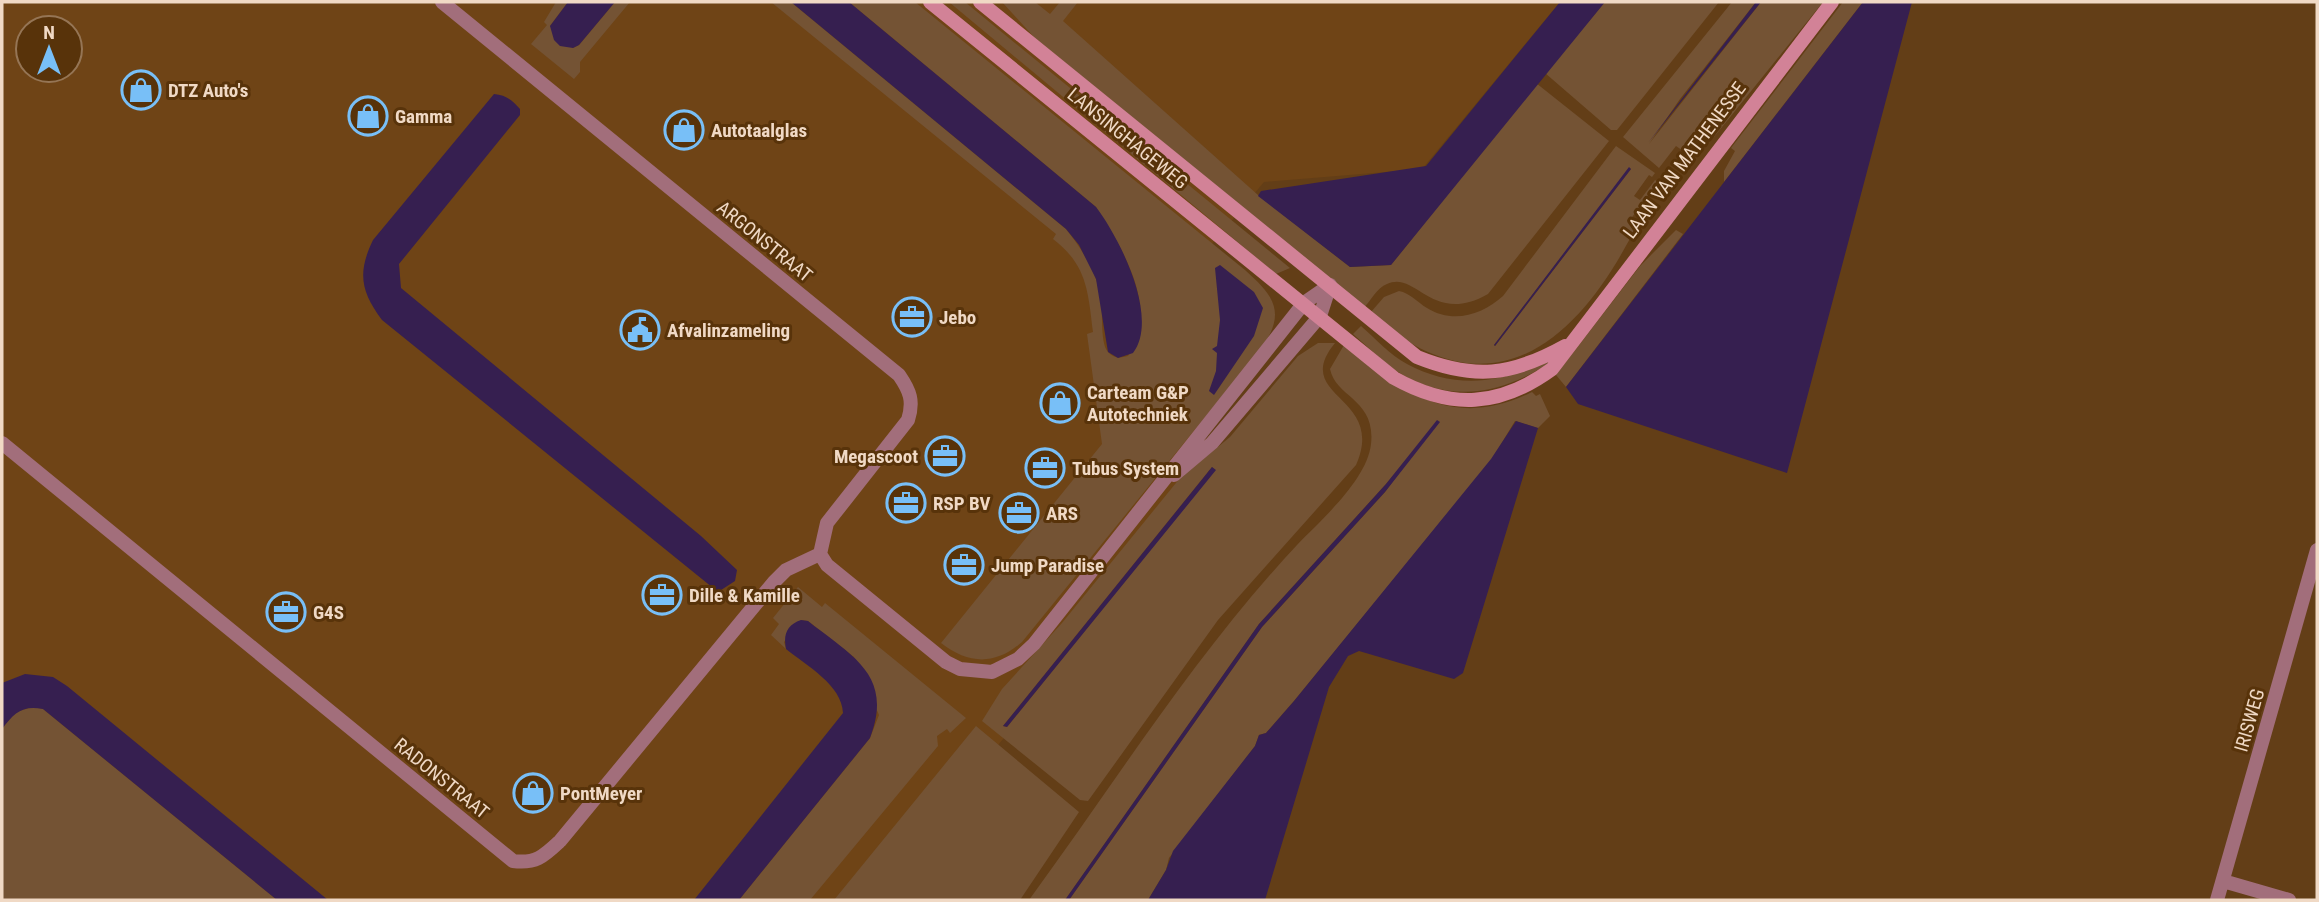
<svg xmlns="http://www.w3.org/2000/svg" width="2319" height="902" font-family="'Roboto Condensed',sans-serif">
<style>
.built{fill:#6f4416;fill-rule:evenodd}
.green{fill:#745334;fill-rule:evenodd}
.water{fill:#361f50}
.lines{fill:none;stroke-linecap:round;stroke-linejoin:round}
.street{stroke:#a26e7b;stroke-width:14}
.secondary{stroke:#d28297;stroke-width:14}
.labels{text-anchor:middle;stroke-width:6;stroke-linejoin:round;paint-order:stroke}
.poi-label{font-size:19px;font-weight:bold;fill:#f0d9c5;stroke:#58330a;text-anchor:start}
.street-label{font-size:19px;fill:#f0d9c5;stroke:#58330a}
</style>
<rect width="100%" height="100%" fill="#633e17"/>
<path class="built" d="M2,2H1560L1422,169L1264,182L1197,262L1208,489L871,900H2ZM28,28H70V70H28Z"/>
<path class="green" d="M556,2H568L550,26L573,48L579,45L615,2H630L580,62V72L574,79L531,44L547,25L544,22Z
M771,2H791L1066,229C1081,248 1094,268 1100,292C1104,307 1099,342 1108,352C1114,359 1121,358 1128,356C1161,310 1122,248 1096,207L849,2H915L1245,270C1273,295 1287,312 1262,347L1022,642C995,666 968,664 941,643L1102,444L1087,334L1093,332C1088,291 1087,265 1053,239L1056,234Z
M949,2H965L1290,268L1276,274Z
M1002,2H1035L1050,14L1060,2H1078L1063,21L1258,195L1350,267L1391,265L1536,83L1609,141L1488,294C1432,326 1416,270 1387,284C1377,288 1371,300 1364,308L1034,37Z
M1605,2H1719L1617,130H1611L1545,73Z
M1732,2H1756L1680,99L1649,144L1761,2H1823L1714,137L1710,134L1689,155L1676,146L1659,168L1623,137Z
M1843,2H1863L1724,182V171L1735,151L1731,148Z
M1616,146L1655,173L1652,177L1649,175L1634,196L1640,200L1655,180L1658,182L1630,220L1637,225C1597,305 1529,397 1428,352C1406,343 1389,326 1371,312L1384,297L1399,291C1410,293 1417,302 1427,308C1453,324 1482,315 1503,296ZM1629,168L1631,169L1495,346L1494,345Z
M1676,230L1683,234L1566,387L1556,375L1640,266Z
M1361,326C1375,338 1390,355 1407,364C1455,390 1504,384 1550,358L1553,360C1504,395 1448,405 1395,370C1380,359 1367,346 1353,334Z
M1318,343H1335C1290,398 1387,395 1356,465L1218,620L1088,801L1080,800L982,721L1002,689L1062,623L1180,478L1230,437L1298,356ZM1212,467L1215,470L1007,727L1003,726Z
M1344,345C1403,393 1454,431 1532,392L1536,396L1540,394L1550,416L1538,428L1515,421L1492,459L1294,701L1266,733L1259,735L1255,746L1169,858L1166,870L1148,900H1069L1262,627L1385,492L1438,421L1386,484L1259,624L1065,900H1029C1116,781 1196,653 1297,545C1321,520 1367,480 1371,444C1376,399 1336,398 1330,369Z
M798,587L822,607L825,603L966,718L950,733L947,729L937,736L938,746L810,900H739L870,738L879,715L854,657L808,621L801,620L784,642L786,649L771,635L779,624L773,618Z
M33,707L43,709L277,900H2V729L15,712Z
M976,726L1079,812L1020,900H834Z"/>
<path class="water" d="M568,2H615L579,45L573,48L560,46L554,40L550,26Z
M791,2H849L1096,207C1119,237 1160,317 1133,353L1118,358L1108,352L1096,279L1079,245L1066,229Z
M1560,2H1605L1391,265L1350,267L1258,196L1261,191L1426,166Z
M1756,2H1761L1648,143Z
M1863,2H1912L1787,473L1578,404L1566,387Z
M494,94C506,95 512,100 520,109V115L399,264L401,288L701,536L737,570L735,581L718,592L382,320C361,292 357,273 373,240Z
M1629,167L1631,169L1495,346L1494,345Z
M1220,265L1254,292L1263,308L1254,336L1214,395L1209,391L1216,371L1217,353L1212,349L1217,346L1220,320L1215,268Z
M1437,420L1440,422L1385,492L1262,627L1069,900H1065L1259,624L1386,484Z
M1516,421L1538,428L1463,673L1454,679L1359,651L1348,656L1329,687L1265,900H1148L1166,870L1173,851L1255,746L1259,735L1266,733L1294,701L1491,459Z
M1212,467L1216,470L1007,727L1003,726Z
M801,620L808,621C852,656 894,675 870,738L739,900H694L843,713C842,685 807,666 786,649C783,634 787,625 801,620Z
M25,674L53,677L67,686L328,900H277L43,709C22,705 14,713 2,729V683Z"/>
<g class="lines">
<path class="street" d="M442,2L899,375C910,391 914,401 908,420L827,523L820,554
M2,443L513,861C536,864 544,856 560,841L774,582L786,570L820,554
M1174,475L1212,443L1320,316L1330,285
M820,554L827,565L946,662L960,669L992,672L1018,659L1034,644L1304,303L1330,285
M2223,881L2289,900
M2217,900L2317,550"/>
<path class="secondary" d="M930,2L1394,378C1451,410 1500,407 1552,369L1832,2
M980,2L1417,357C1474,380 1511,376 1565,346"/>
</g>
<defs>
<g id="shop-ring" transform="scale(2.0125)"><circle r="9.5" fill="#58330a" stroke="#78bff7" stroke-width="1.5"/><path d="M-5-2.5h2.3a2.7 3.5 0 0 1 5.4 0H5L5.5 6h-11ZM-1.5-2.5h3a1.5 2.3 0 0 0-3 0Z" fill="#78bff7"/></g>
<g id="office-ring" transform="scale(2.0125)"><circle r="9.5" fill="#58330a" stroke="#78bff7" stroke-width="1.5"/><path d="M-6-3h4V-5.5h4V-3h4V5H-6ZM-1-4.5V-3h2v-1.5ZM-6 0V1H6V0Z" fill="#78bff7"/></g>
<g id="civic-ring" transform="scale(2.0125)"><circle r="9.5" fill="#58330a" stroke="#78bff7" stroke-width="1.5"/><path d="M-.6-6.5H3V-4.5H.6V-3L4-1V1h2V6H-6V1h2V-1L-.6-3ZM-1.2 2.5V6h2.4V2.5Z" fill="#78bff7"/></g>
</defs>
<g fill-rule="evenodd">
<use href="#shop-ring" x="141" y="90"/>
<use href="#shop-ring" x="368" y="116"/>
<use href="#shop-ring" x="684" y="130"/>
<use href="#office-ring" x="912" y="317"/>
<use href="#civic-ring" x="640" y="330"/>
<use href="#shop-ring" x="1060" y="403"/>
<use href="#office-ring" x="945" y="456"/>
<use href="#office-ring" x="1045" y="468"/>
<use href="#office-ring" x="906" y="503"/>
<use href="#office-ring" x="1019" y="513"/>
<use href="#office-ring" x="964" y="565"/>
<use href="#office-ring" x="662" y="595"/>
<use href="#office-ring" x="286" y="612"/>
<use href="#shop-ring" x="533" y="793"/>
</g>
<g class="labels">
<g class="poi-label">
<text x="168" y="97">DTZ Auto's</text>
<text x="395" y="123">Gamma</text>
<text x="711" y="137">Autotaalglas</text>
<text x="939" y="324">Jebo</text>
<text x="667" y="337">Afvalinzameling</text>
<text x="1087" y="399">Carteam G&amp;P<tspan x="1087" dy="22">Autotechniek</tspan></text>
<text x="918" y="463" text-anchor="end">Megascoot</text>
<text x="1072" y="475">Tubus System</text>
<text x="933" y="510">RSP BV</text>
<text x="1046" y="520">ARS</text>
<text x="991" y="572">Jump Paradise</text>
<text x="689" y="602">Dille &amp; Kamille</text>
<text x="313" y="619">G4S</text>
<text x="560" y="800">PontMeyer</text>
</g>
<g class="street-label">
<text transform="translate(1128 138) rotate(39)" y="7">LANSINGHAGEWEG</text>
<text transform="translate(1684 160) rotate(-53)" y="7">LAAN VAN MATHENESSE</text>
<text transform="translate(765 241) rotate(39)" y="7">ARGONSTRAAT</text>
<text transform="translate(2249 720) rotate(-74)" y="7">IRISWEG</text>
<text transform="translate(442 778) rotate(39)" y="7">RADONSTRAAT</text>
</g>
</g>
<rect width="2319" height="902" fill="none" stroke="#f0d9c5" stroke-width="7"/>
<g transform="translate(49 49)"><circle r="33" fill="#58330a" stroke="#957555" stroke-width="2"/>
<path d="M0-5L12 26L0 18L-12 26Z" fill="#78bff7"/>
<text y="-10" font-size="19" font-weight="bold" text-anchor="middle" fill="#f0d9c5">N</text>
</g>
</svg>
